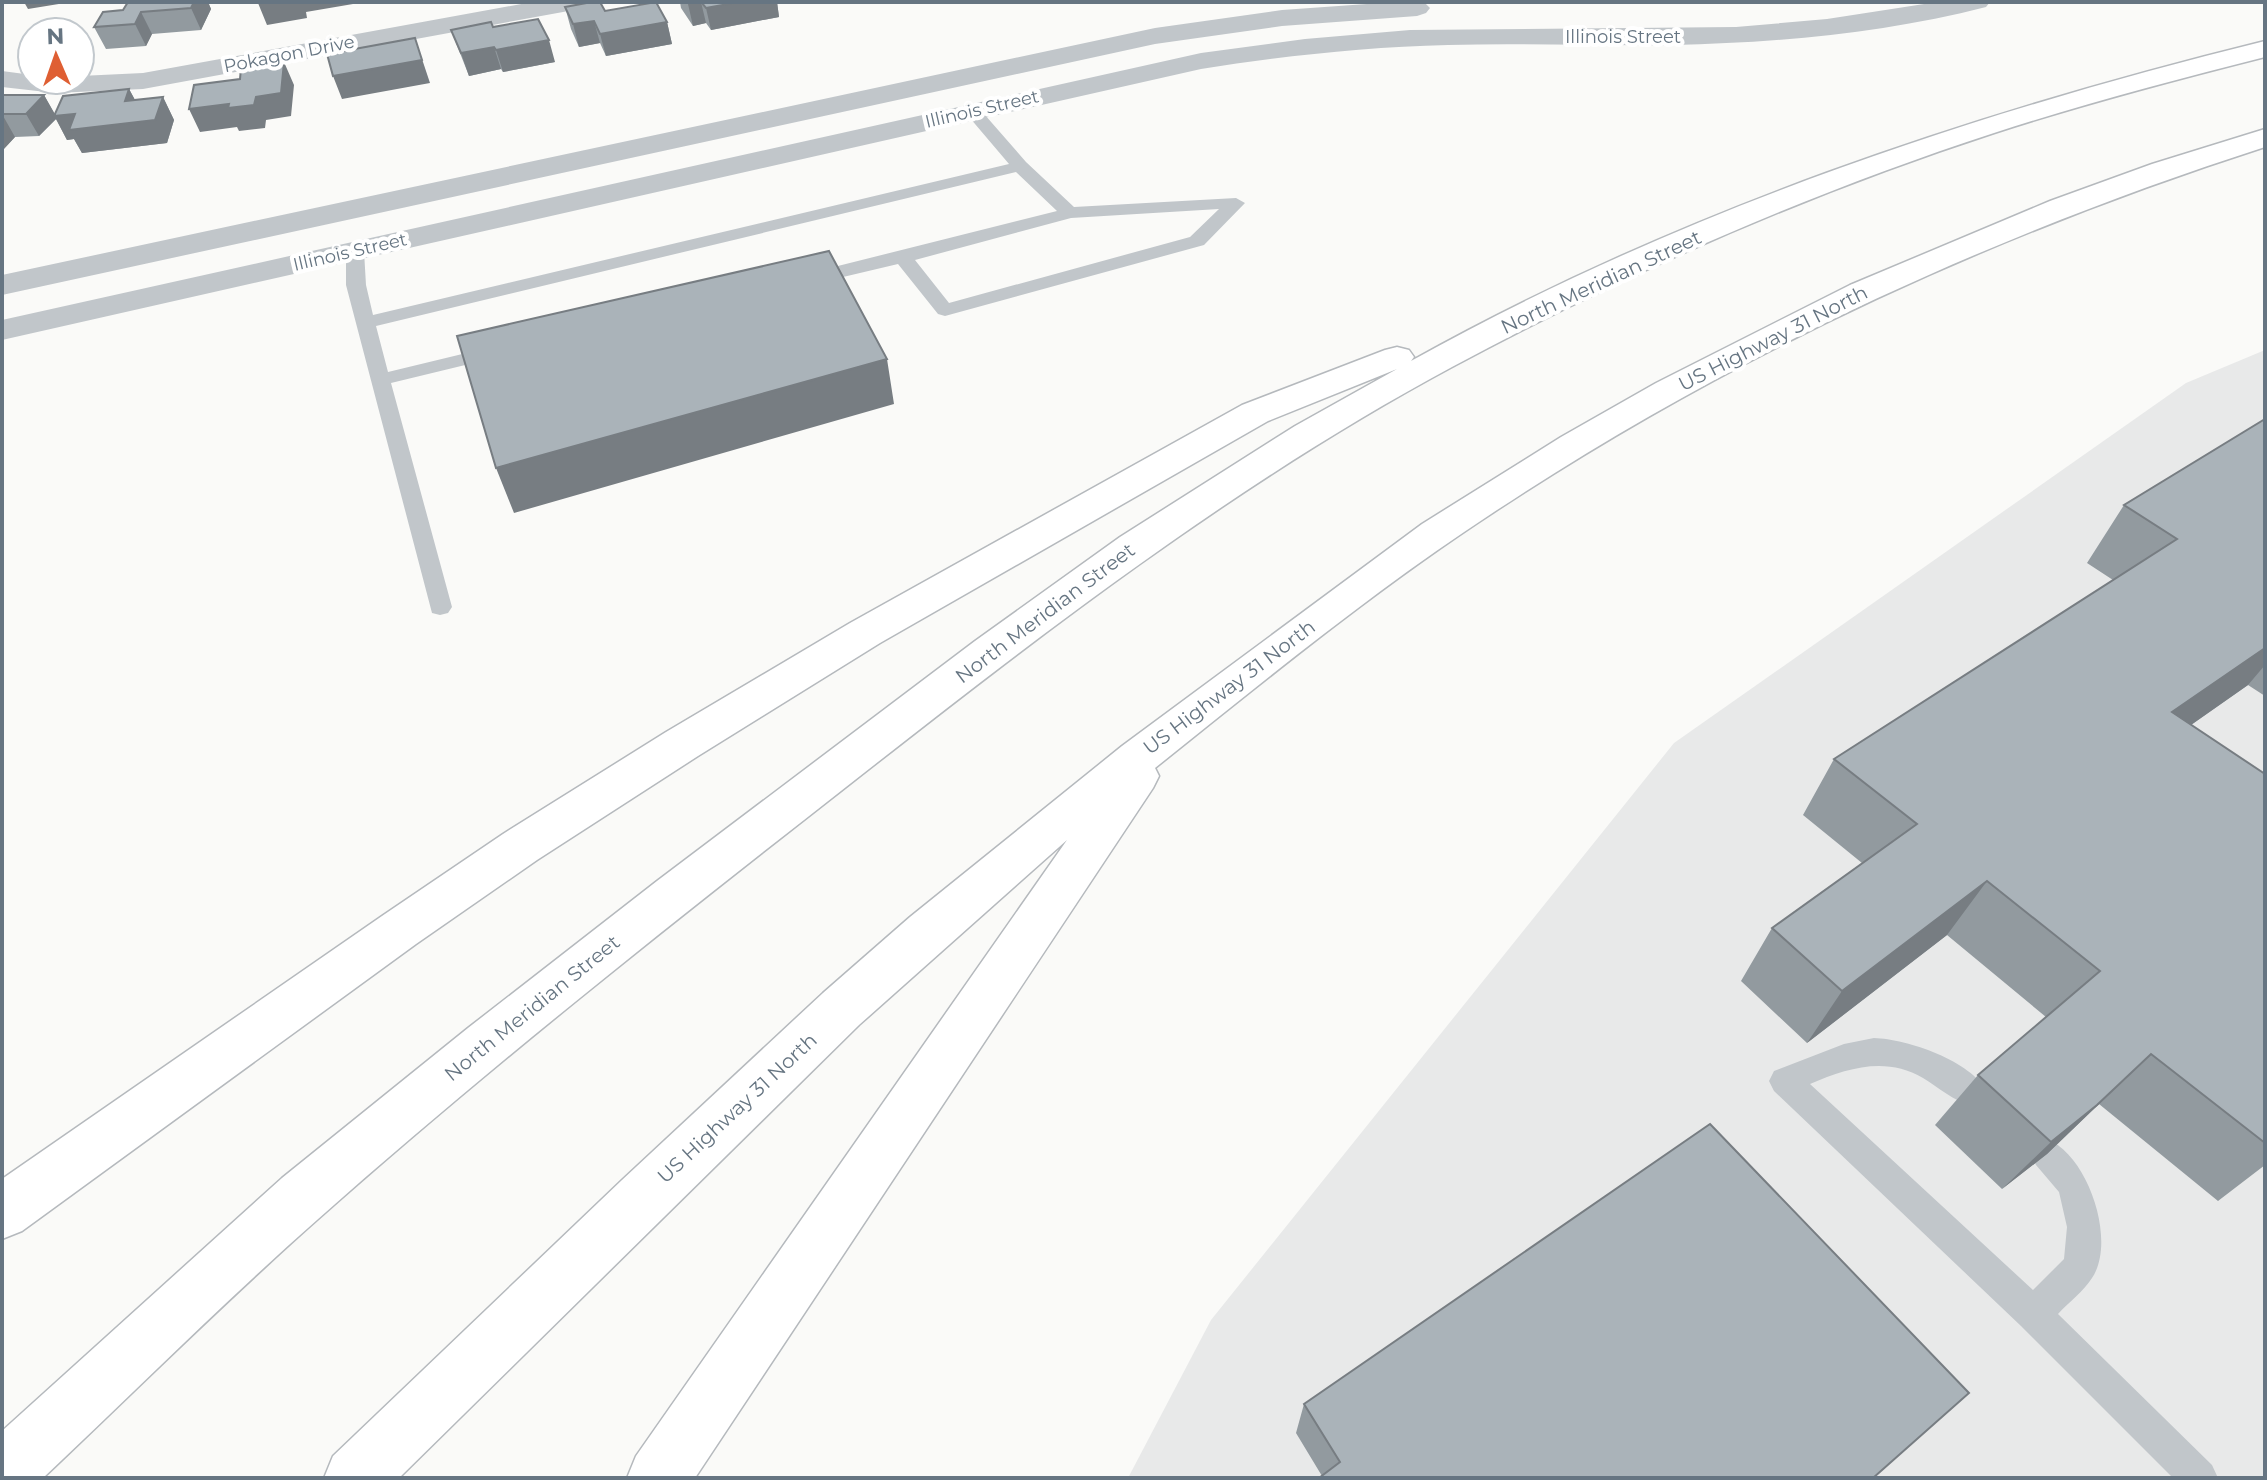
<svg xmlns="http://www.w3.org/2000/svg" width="2267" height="1480" font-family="Montserrat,sans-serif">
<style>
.built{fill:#e8e9e9}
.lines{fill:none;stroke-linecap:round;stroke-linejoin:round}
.motorway-casing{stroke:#b5b9bd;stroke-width:3}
.service{fill:#c1c6ca;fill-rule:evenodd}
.minor{fill:#c1c6ca;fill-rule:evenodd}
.tertiary{fill:#c1c6ca;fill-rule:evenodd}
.motorway{fill:#fff;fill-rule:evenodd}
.wall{fill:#929a9f}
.shaded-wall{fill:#777d82}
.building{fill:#aab3b9;stroke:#777d82;stroke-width:2}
.labels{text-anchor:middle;stroke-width:8;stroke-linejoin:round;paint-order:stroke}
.far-street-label{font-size:18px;fill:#667582;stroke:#fff}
.street-label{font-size:20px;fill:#667582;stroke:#fff}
</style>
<rect width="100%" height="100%" fill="#fafaf8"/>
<path class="built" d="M2265,350V1478H1128L1211,1320L1674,743L2186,383Z"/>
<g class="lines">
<g class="motorway-casing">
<path id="motorway" d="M2265,41V57C2174,80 2083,104 1994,133C1807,194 1625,274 1452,367C1234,484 1040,635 846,787C667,927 487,1069 317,1220C223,1303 134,1392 43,1478H2V1431L282,1178L468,1028L657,881L975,641L1120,537L1295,426L1397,369L1268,421L880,643L698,756L537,860L416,944L22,1231L2,1239V1179L382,916L503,834L666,732L850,623L1242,405L1385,350L1397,347L1409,350L1414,357L1411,361C1678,212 1970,114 2265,41Z
M2265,129V147C1992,235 1733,354 1494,512C1376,589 1265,680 1155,768L1159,776L1153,788L695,1478H627L636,1456L1067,840L859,1025L399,1478H324L333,1456L622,1180L823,993L910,917L1122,746L1422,524L1561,437L1656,383L1850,285L2050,201L2152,164Z"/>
</g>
<path class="service" d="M972,106L978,107L1026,162L1074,207L1236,198L1245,203L1204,245L945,316L938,314L898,264L805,286L795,280L798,276L1057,211L1016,172L376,326L388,372L483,349L493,355L490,359L391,383L452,607L448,613L440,615L432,613L346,285V251L348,247H362L364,251L366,285L373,315L1009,164L964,111ZM1219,209L1190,237L949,303L915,260L1071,218Z
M1874,1038C1907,1039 1972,1061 1987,1092L1982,1102L1971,1106C1953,1100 1939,1088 1923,1078C1886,1056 1847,1068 1810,1084L2033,1290L2064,1259L2067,1227L2059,1192L2036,1165L2031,1154L2036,1143L2047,1139C2088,1155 2117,1241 2092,1278C2084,1291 2068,1303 2058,1314L2212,1465L2218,1478H2173L2021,1326L1774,1091L1769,1081L1774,1071L1844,1044Z"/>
<path class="minor" d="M532,2H587L583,7L574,10L143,89L55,93L2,87V71L32,75V80H80V76L143,73Z"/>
<path class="tertiary" d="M1395,2H1424L1430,8L1426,13L1417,16L1282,26L1155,44L2,295V275L1155,28L1282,10Z
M1937,2H1990L1986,7C1885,33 1777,43 1673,45C1598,46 1523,43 1448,45C1365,47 1283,56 1201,69L2,340V320L1201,53L1305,39L1410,30L1736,27L1827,19Z"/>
<use href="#motorway" class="motorway"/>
</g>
<path class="wall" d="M128,2H208L211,9L201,30L152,34L146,46L106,49L94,27L123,10Z
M680,2H777L779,17L711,30L706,23L693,26L681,8Z
M565,7L605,11L667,22L672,44L606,56L600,43L579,47L571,29Z
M493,27L555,62L503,72L501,69L469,76L451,30Z
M129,89L135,100L163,97L174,120L167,143L82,153L74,139L67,140L56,119L39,136L15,137L2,151V95H44L55,115Z
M2265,419V696L2248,685L2191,725L2265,774V1165L2218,1201L2099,1104L2047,1154L2002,1189L1935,1125L1978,1075L2046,1017L1947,935L1807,1043L1741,981L1772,928L1862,863L1803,815L1834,759L2113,580L2087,563L2124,505Z
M1969,1393L1322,1476L1296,1433L1304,1404Z"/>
<path class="shaded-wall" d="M24,2H71L28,9Z
M194,2H208L211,9L201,30L191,8Z
M265,2H352L353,4L306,12L307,18L267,25L258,3Z
M701,2L706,23L693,26L688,4Z
M739,2H777L779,17L711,30L706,8Z
M141,12L152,34L146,46L135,24Z
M594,21L600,43L579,47L573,24Z
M667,22L672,44L606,56L600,34Z
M415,38L430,83L342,99L333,76Z
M549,40L555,62L503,72L496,50Z
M494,47L501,69L469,76L461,53Z
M284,62L294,85L291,116L266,120L265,128L239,131L237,127L200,132L189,109L256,97Z
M129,89L141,111L163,97L174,120L167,143L82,153L74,139L67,140L56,119L39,136L26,114L44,95L56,116L75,114L125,101Z
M2,114L15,137L2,151Z
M887,359L894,404L514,513L496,468Z
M2265,648V665L2248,685L2128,769L2172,712Z
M1987,881L1947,935L1807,1043L1842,991Z
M2151,1054L2047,1154L2002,1189L2051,1142Z"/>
<path class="building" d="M128,2H194L191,8L141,12L135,24L94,27L103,12L123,10Z
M592,2H600L605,11L656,2L667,22L600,34L594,21L573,24L565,7Z
M701,2H739L706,8Z
M538,19L549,40L496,50L494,47L461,53L451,30L491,22L493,27Z
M415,38L422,60L333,76L327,54Z
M284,62L281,93L256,97L254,105L228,108L229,104L189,109L194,85L240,79L241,68Z
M129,89L125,101L163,97L155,120L69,130L75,114L54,116L63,96Z
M2,95H44L26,114H2Z
M829,251L887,359L496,468L457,336Z
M2265,419V648L2172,712L2265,774V1143L2151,1054L2097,1105L2051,1142L1978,1075L2100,971L1987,881L1842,991L1772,928L1917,824L1834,759L2177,539L2124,505Z
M1710,1124L1969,1393L1873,1478H1319L1340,1462L1304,1404Z"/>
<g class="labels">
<g class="far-street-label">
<text x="1623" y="43">Illinois Street</text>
<text transform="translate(289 54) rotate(-11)" y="6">Pokagon Drive</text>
<text transform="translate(982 109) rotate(-13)" y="6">Illinois Street</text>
<text transform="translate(350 252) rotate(-13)" y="6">Illinois Street</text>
</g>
<g class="street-label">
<text transform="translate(1601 282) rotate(-25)" y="7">North Meridian Street</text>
<text transform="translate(1773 338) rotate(-27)" y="7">US Highway 31 North</text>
<text transform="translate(1045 613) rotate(-37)" y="7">North Meridian Street</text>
<text transform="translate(1229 687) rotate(-37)" y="7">US Highway 31 North</text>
<text transform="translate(532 1008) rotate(-39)" y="7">North Meridian Street</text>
<text transform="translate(737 1108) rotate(-43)" y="7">US Highway 31 North</text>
</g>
</g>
<rect width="2267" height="1480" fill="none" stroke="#667582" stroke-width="8"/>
<g transform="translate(56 56) rotate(358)"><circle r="38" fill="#ffffff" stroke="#c2c8cd" stroke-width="2"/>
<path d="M0-6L14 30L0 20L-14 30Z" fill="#df5f33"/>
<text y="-12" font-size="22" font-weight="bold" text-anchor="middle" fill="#667582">N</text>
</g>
</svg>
